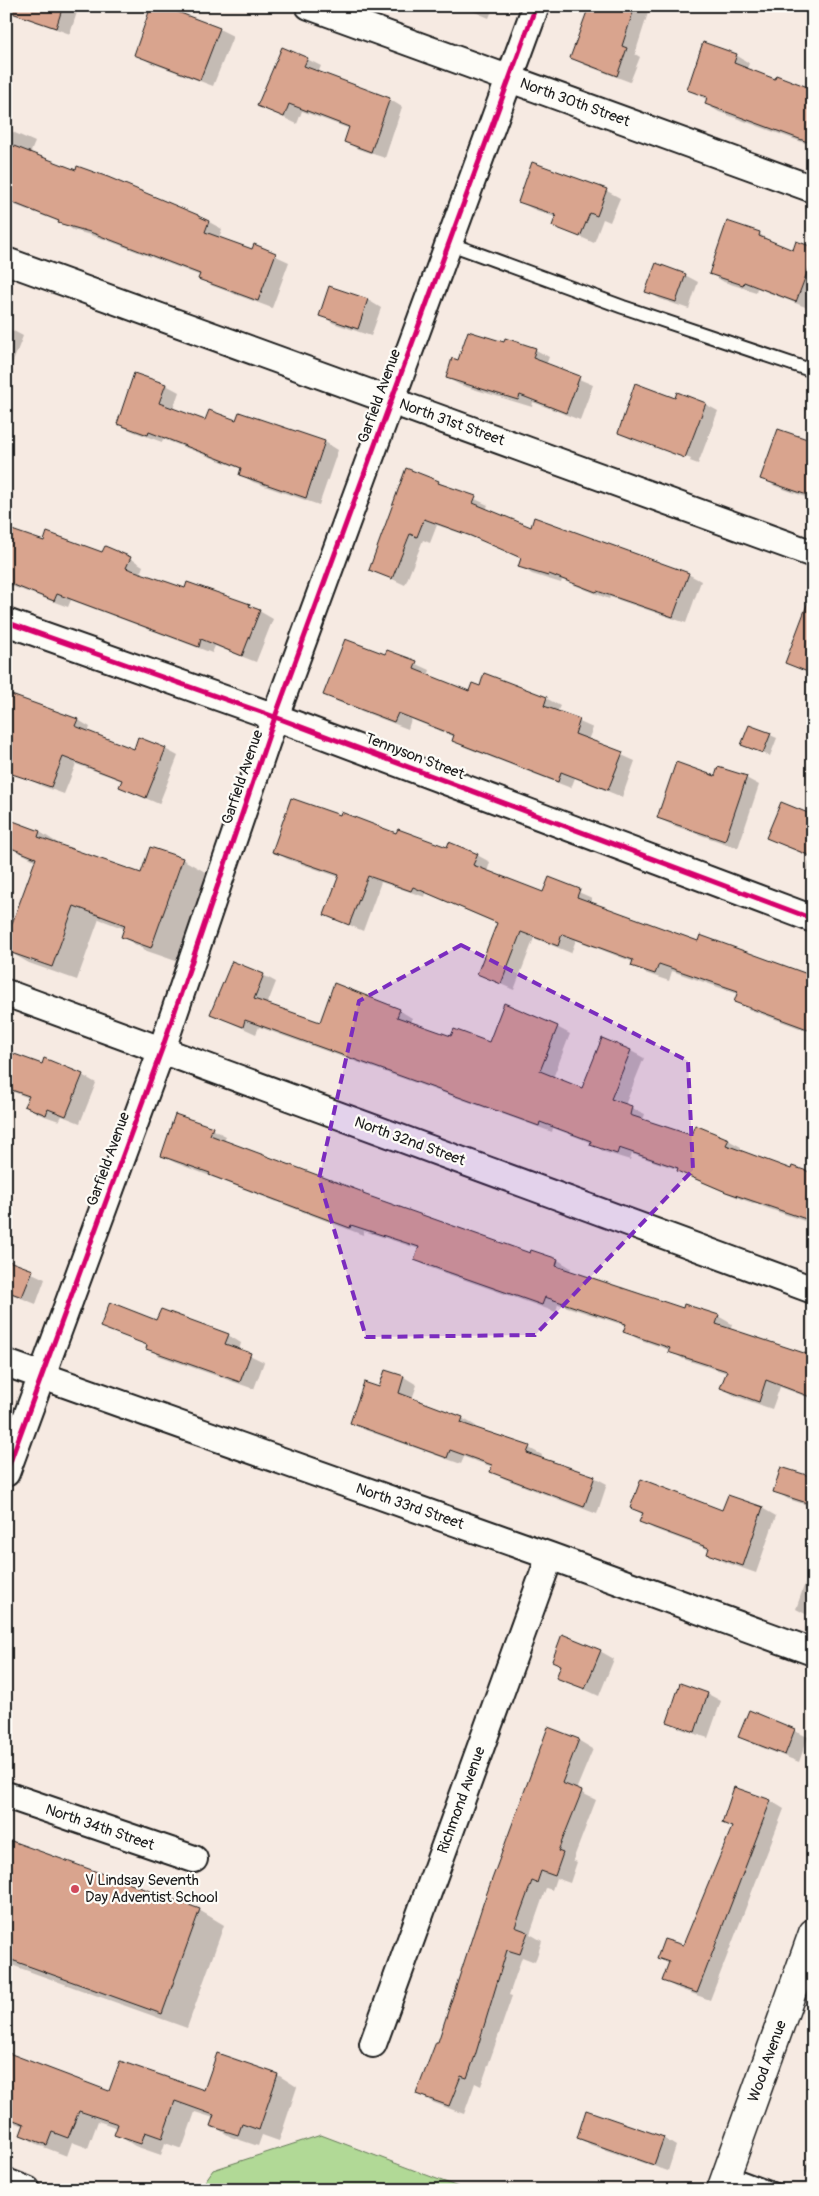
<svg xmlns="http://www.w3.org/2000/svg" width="819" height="2196" font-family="Pangolin,sans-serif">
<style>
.green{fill:#b1d996;stroke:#667a59}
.shadow{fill:#0003;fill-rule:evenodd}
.building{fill:#d9a48e;stroke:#1c1c1c}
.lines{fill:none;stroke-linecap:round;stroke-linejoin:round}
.lane-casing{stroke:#1c1c1c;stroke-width:16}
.street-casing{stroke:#1c1c1c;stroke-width:30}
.secondary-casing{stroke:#1c1c1c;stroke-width:31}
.lane{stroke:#fdfcf7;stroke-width:12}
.street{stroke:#fdfcf7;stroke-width:26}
.secondary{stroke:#fdfcf7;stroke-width:28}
.cycleway-casing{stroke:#fdfcf7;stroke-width:8}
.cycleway{stroke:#d6006c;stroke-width:5}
.marked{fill:#7b2cbf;fill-opacity:0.2;stroke:#7b2cbf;stroke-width:4;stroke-dasharray:10 6;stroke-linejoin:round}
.poi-dot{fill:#d1495b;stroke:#fdfcf7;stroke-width:2}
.labels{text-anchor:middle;stroke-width:4.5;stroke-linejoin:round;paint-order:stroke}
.street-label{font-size:15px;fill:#1c1c1c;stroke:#fdfcf7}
.poi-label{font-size:15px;fill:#1c1c1c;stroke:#fdfcf7;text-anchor:start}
</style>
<rect width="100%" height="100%" fill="#f6eae2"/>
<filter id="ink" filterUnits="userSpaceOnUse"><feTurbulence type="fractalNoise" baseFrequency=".02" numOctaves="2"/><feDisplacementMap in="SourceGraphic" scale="10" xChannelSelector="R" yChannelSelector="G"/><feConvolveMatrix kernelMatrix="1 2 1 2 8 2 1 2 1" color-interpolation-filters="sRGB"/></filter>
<g filter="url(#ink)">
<path class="green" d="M321,2135L466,2190H199L213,2170Z"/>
<path class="shadow" d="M6,6H79L70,34L6,11Z
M461,6H494L489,18Z
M590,6H645L643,10L648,13L635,54L640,57L630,82L585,65L572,58Z
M219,29L233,36L213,86L149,62L136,54Z
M736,55L749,63L747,69L813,92V146L719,112L706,104L708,100L688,90Z
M307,59L321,66L318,73L389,99L402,107L385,158L358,149L345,142L350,129L302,111L297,124L259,106Z
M6,129L35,142L30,154L198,216L222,229L219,238L253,250L254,246L289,262L272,308L213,286L200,279L201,276L104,239L73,230L60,222L12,204L11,207L6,205Z
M533,164L607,191L620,198L610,222L603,219L594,243L554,225L557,218L533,209L520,202Z
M760,234L772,243L794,251L813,249V310L757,288L756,292L724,282L711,274Z
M685,275L698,282L689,309L660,299L647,291Z
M330,288L368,300L381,308L371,336L333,323L320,315Z
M6,327L23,336L6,380Z
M506,339L536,350L549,357L546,365L593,385L580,420L533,402L532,407L460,385L447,378L459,361L504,344Z
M166,385L179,392L173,409L206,422H236L239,413L325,442L338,450L319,505L253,482L240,474L242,469L236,467L163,439L162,442L132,431L118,424Z
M676,399L705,404L718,411L698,464L633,440L619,433ZM632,437L691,459L690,461L632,440Z
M813,442V503L803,496L775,486L762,478Z
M438,482L488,505L486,510L531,529L688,574L701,581L686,623L610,597L609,599L562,580L561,583L532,574L519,566L522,559L486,542L437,525L430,543L423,540L405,585L371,569Z
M6,529L44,542L130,558L143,566L140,574L185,590L249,605L273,619L256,662L215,646L212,653L71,600L68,607L6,584Z
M813,616V675L787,663Z
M388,651L430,670L428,676L470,693L481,687L546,698L560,706L557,712L593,728L588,740L635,761L622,797L575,778L571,788L467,748L454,741L455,737L411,719L408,729L338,702L325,695L386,656Z
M78,720L90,727L88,733L135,750L165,749L178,756L159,804L120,787L123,781L76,764L64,794L42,786L29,779Z
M750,726L777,738L770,756L749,748Z
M716,777L746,778L759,785L738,848L672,825L658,818Z
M813,816V874L806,870L810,857L767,838Z
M14,823L40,832L64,847L142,875L182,859L207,873L176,961L147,951L122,937L125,929L99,919L77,980L29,963L6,950L36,861L6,845Z
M397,835L477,855L490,862L487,872L543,894L549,879L592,898L590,903L699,943L701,936L813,976V1033L748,1009L735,1001L738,994L672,971L669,981L645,973L632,965L633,962L576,940L571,953L534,938L514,990L478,974L498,924L426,893L425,897L381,882L363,931L325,914L339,877L287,859L274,851Z
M263,975L276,982L267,1005L321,1024L399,1010L412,1018L411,1023L452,1038L489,1044L557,1027L570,1034L553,1078L583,1089L603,1040L631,1051L644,1058L625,1105L645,1114L643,1120L692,1137L728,1140L741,1147L740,1151L792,1171L813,1174V1224L741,1199L692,1178L679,1170L632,1154L630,1160L604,1152L592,1143L553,1128L552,1132L259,1027L256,1034L212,1014Z
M6,1053L42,1065L82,1075L96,1083L80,1123L62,1116L59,1121L39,1114L26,1106L29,1098L6,1089Z
M176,1116L212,1129L226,1136L224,1142L372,1198L531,1255L558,1260L571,1268L569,1272L684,1309L718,1316L732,1324L730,1330L813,1358V1399L780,1387L772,1409L735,1396L722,1388L727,1373L683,1359L670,1350L638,1339L625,1331L627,1326L558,1304L556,1312L428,1267L415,1259L419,1249L364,1231L363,1235L176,1163L162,1156Z
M6,1261L45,1279L36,1304L6,1292Z
M157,1322L228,1335L241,1343L239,1350L264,1362L254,1389L160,1356L147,1348L148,1346L102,1326Z
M404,1377L417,1385L412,1399L462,1418L476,1426L475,1429L529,1448L542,1455L541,1459L594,1477L607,1484L597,1514L505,1479L491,1471L493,1467L464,1457L461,1464L365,1430L352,1423L380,1389Z
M813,1480V1507L788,1499L775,1491Z
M632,1508L723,1512L762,1508L776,1516L756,1573L722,1561L709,1553L710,1550L654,1529L641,1521L644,1515Z
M813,1542V1618L796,1609L811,1566L805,1563Z
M600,1651L614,1659L599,1696L558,1677Z
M708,1694L721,1701L708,1738L681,1729L668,1721Z
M750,1712L808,1737L799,1762L753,1744L740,1737Z
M578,1740L593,1749L576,1790L596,1800L573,1860L577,1862L570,1883L556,1878L552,1890L546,1888L530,1934L542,1941L535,1962L522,1957L509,1995L512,1996L481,2086L475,2083L464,2114L432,2102L417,2093Z
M735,1789L771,1801L784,1809L710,2000L677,1988L663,1980L669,1964L658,1958L683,1947L732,1828L723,1823Z
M6,1841L199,1910L224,1925L187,2028L6,1963Z
M6,2054L110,2092H205L218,2055L278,2075L297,2087L279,2141L262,2135L258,2146L231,2137L212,2125L214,2118L195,2112L182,2149L165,2143L161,2155L135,2146L116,2134L118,2128L98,2121L88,2148L72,2142L67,2156L41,2146L21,2135L24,2126L6,2119Z
M578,2138H663L676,2146L668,2171L591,2145Z
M813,2149V2176L804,2171Z
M597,2185L610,2190H595Z"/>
<path class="building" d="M6,6H63L56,28L6,11Z
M151,6H162L220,28L200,80L134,55Z
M589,6H635L622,46L627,48L617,76L570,58Z
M703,42L737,54L734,63L775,79L776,75L813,89V144L705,104L707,97L687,90Z
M282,47L308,58L304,66L390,98L371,152L344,142L349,127L289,104L284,117L257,106Z
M6,143L76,170L77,166L108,177L198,215V216L209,221L205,232L252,249L254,244L276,253L258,301L198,279L200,274L90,232L58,223L59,221L6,200Z
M532,162L607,189L597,216L590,213L580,237L552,226L556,215L518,202Z
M727,221L760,232L759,236L793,250L796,241L813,247V257L796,302L744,282L743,285L709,274Z
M656,263L686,274L676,302L645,292Z
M329,286L368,299L358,329L319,316Z
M468,331L504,342L505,338L536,348L533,358L580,376L566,413L520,395L518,400L446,378L452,358L458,360Z
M134,373L166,384L159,403L205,420L209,410L236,420L239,412L325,441L306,498L239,475L241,468L222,460L149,432L148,435L117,424Z
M635,383L675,398L677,392L706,403L685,458L618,433Z
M778,429L813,441V497L760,479Z
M406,468L439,481L438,483L476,496L473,503L531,527L534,517L689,573L673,617L597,591L596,592L549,574L548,576L518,567L521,558L471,536L424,519L417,537L410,534L392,579L369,570Z
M6,528L44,541L47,532L102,552L105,546L131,557L126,568L185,588L187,582L250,604L249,606L260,610L242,656L201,639L199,647L57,594L54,601L6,582Z
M811,594L813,595V674L785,663Z
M345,639L385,654L387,650L417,661L414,669L469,691L472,683L480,686L484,673L547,697L544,706L580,719L575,734L623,752L608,790L561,772L558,782L452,741L454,735L398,713L394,722L323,695Z
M6,693L78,719L75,726L134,749L138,737L166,748L146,798L119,787L122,780L63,757L51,787L6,772Z
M749,725L771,733L763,753L741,745Z
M676,762L715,776L718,767L747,776L725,841L657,818Z
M291,798L340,815L341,812L396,833L398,829L447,847L449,842L478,854L473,865L543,892L549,877L580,889L577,897L698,941L700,935L813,976V1031L734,1002L738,991L659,964L655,974L631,966L633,960L562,934L558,946L521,932L501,984L477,974L497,923L413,887L411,891L368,876L349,925L324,915L339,875L272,852Z
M781,802L813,815V857L766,838Z
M13,821L40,831L38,837L141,873L150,847L183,858L151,948L121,937L125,925L74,906L52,967L6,951V940L36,858L6,846V839Z
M232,961L264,974L254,999L320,1022L334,983L400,1009L397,1017L451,1036L454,1029L489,1042L504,1003L558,1026L540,1071L582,1088L602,1038L631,1050L611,1099L632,1106L630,1115L691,1135L695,1125L729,1139L726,1145L791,1169L792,1166L813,1173V1199L806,1219L726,1192L677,1171L678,1168L619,1148L617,1154L590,1145L591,1141L540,1122L539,1126L245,1020L243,1027L210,1014Z
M6,1051L42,1064L44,1058L83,1074L66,1116L48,1109L46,1115L24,1106L29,1096L6,1088Z
M175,1114L213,1127L210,1135L363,1192V1194L530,1253L531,1250L558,1259L556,1266L683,1308L684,1304L719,1315L716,1324L813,1356V1398L766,1380L759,1402L720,1388L727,1371L668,1352L670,1348L623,1332L626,1324L545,1297L542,1305L442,1270L414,1260L419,1247L351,1225L350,1228L209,1175L210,1173L161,1156Z
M6,1260L33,1270L22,1297L6,1291Z
M110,1302L156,1320L161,1309L229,1334L225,1344L251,1353L240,1382L146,1349L147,1345L100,1327Z
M385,1370L404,1376L399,1393L463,1417L461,1423L530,1446L527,1453L595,1476L584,1507L490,1472L492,1465L450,1450L447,1458L350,1423L364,1382L379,1387Z
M781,1467L813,1477V1505L773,1492Z
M641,1479L722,1510L728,1495L763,1507L743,1566L707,1554L709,1548L639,1522L643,1513L630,1508Z
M562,1634L601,1650L585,1689L556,1678L561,1665L552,1661Z
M680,1683L708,1693L695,1732L667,1722Z
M749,1710L795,1729L785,1755L738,1737Z
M548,1727L579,1739L562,1783L582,1791L558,1851L563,1853L555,1876L541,1871L537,1883L532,1881L515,1927L528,1932L520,1954L507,1950L475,2056L467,2078L461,2076L449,2106L416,2094L436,2042H438L484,1901Z
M734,1787L771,1800L697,1993L662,1981L669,1962L657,1958L664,1939L683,1945L732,1827L722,1823Z
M6,1839L200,1909L162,2014L6,1958Z
M6,2052L109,2091L120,2061L204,2090L217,2053L278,2074L259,2130L242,2124L238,2135L210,2126L214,2115L175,2101L162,2138L145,2132L141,2144L114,2135L118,2124L79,2111L68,2138L52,2132L47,2145L20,2135L24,2124L6,2117Z
M586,2110L664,2137L654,2165L577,2138Z"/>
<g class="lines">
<g class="lane-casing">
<path id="lane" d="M448,243L623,307L813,371
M727,2172L775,2190"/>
</g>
<g class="street-casing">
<path id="street" d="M309,6L813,189
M6,261L813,554
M6,622L275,717L813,919
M6,993L813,1290
M6,1363L550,1556L813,1652
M6,1473L162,1049L275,717L536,6
M6,1795L194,1859
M373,2044L550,1556
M6,2182L27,2190"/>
</g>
<g class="secondary-casing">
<path id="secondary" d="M721,2190L813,1933"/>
</g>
<use href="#lane" class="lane"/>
<use href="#street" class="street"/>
<use href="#secondary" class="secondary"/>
<g class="cycleway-casing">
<path id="cycleway" d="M6,622L275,717L813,919
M6,1473L162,1049L275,717L536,6"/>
</g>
<use href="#cycleway" class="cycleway"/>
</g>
</g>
<path class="marked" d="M461,945L688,1061L693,1170L535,1335L366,1337L319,1179L359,1001Z"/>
<circle class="poi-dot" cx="75" cy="1889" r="5"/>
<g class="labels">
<g class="street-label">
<text transform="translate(575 102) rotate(20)" y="5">North 30th Street</text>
<text transform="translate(379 396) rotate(-70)" y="5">Garfield Avenue</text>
<text transform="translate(452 422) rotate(20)" y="5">North 31st Street</text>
<text transform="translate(415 756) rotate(21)" y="5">Tennyson Street</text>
<text transform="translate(242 777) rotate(-71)" y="5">Garfield Avenue</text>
<text transform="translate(410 1141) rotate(20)" y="5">North 32nd Street</text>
<text transform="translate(108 1159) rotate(-70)" y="5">Garfield Avenue</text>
<text transform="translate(410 1506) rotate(19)" y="5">North 33rd Street</text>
<text transform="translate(461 1800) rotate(-70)" y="5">Richmond Avenue</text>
<text transform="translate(100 1827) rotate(19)" y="5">North 34th Street</text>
<text transform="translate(767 2061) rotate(-70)" y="5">Wood Avenue</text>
</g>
<g class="poi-label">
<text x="85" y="1885">V Lindsay Seventh<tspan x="85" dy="17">Day Adventist School</tspan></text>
</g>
</g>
<rect width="819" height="2196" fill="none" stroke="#fdfcf7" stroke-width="25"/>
<rect x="12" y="12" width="794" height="2171" fill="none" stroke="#1c1c1c" stroke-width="2" filter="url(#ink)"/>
</svg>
